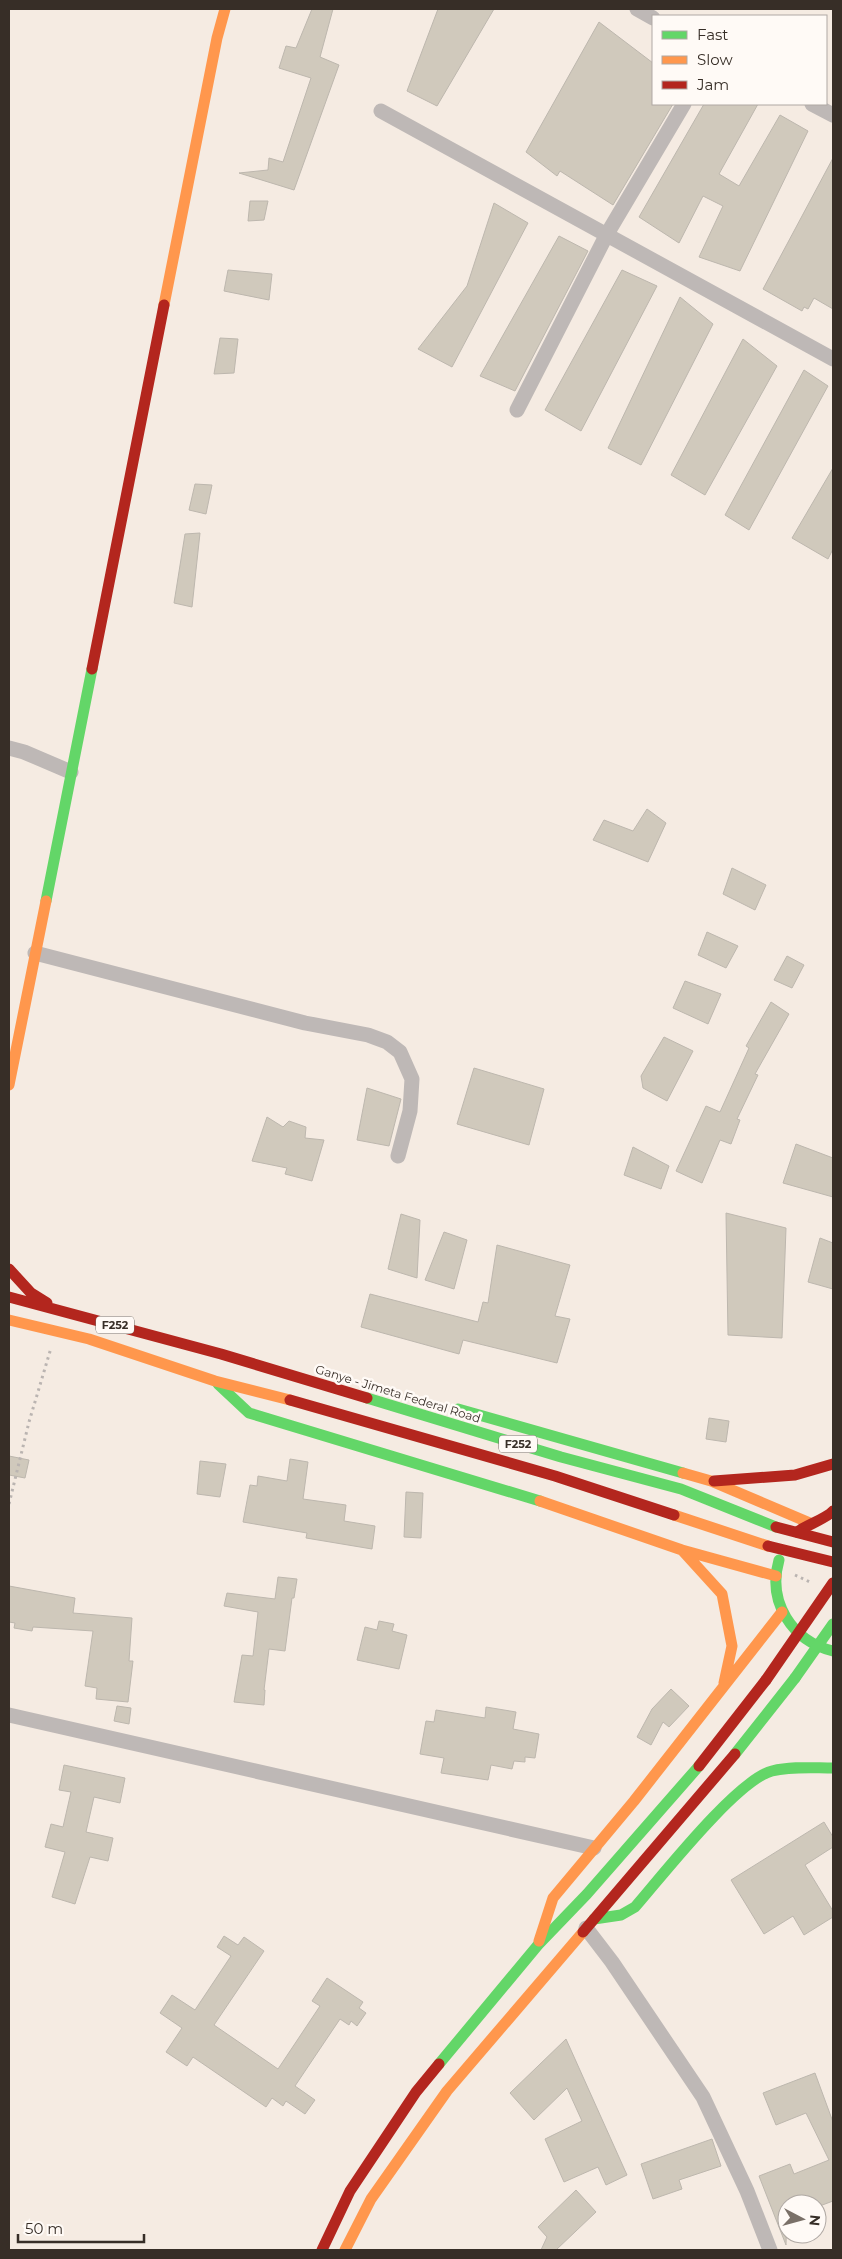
<svg xmlns="http://www.w3.org/2000/svg" width="842" height="2259" font-family="Montserrat,sans-serif">
<style>
.building{fill:#d0c9bc;stroke:#bdb7ae}
.lines{fill:none;stroke-linecap:round;stroke-linejoin:round}
.path{stroke:#bab4b1;stroke-width:3;stroke-dasharray:2.5 4;stroke-linecap:butt}
.street{stroke:#beb8b6;stroke-width:15}
.fast{stroke:#63d668;stroke-width:11}
.slow{stroke:#ff974d;stroke-width:11}
.jam{stroke:#b3261e;stroke-width:11}
.fast-bridge{stroke:#63d668;stroke-width:11}
.jam-bridge{stroke:#b3261e;stroke-width:11}
.labels{text-anchor:middle;stroke-width:5;stroke-linejoin:round;paint-order:stroke}
.shield{fill:#fffaf6;stroke:#736b65;stroke-width:1}
.shield-label{font-size:11px;font-weight:bold;fill:#372e27}
.street-label{font-size:12px;fill:#372e27;stroke:#fffaf6}
</style>
<rect width="100%" height="100%" fill="#f5ebe2"/>
<path class="building" d="M312,9H333L320,57L339,65L294,190L239,173L268,170L269,158L283,162L311,78L279,68L286,46L296,48Z
M438,9H494L437,106L407,91Z
M599,22L653,63V104H673L613,205L560,171L557,176L526,152Z
M704,104H758L719,174L739,186L780,115L808,131L740,271L699,257L723,206L703,196L679,243L639,217Z
M833,158V309L814,298L808,309L804,307L802,311L763,289Z
M250,201H268L264,220L248,221Z
M494,203L528,223L452,367L418,349L467,286Z
M559,236L588,251L515,391L480,376Z
M228,270L272,274L269,300L224,291Z
M622,270L657,286L581,431L545,410Z
M680,297L713,324L641,465L608,448Z
M220,338L238,339L234,373L214,374Z
M743,339L777,366L705,495L671,475Z
M804,370L828,386L749,530L725,515Z
M833,468V549L828,559L792,538Z
M195,484L212,485L206,514L189,510Z
M200,533L192,607L174,603L185,534Z
M647,809L666,823L648,862L593,840L604,820L633,831Z
M732,868L766,885L755,910L723,894Z
M707,932L738,946L726,968L698,955Z
M787,956L804,965L792,988L774,980Z
M685,981L721,994L708,1024L673,1008Z
M771,1002L789,1014L755,1074L758,1075L737,1119L740,1120L731,1144L720,1140L702,1183L676,1171L706,1106L720,1112L749,1048L746,1046Z
M664,1037L693,1051L667,1101L643,1088L641,1076Z
M474,1068L544,1089L529,1145L457,1124Z
M367,1088L401,1099L389,1146L357,1140Z
M267,1117L283,1127L289,1121L306,1127L305,1138L324,1140L312,1181L285,1174L287,1168L252,1161Z
M796,1144L833,1158V1197L783,1183Z
M633,1147L669,1166L661,1189L624,1175Z
M726,1213L786,1228L782,1338L728,1335Z
M401,1214L420,1220L417,1278L388,1269Z
M444,1232L467,1240L454,1289L425,1280Z
M820,1238L833,1243V1289L808,1282Z
M497,1245L570,1265L555,1316L570,1319L557,1363L463,1340L459,1354L361,1327L370,1294L478,1322L483,1302L488,1303Z
M709,1418L729,1421L726,1442L706,1439Z
M9,1456L29,1460L25,1478L9,1475Z
M290,1459L308,1462L303,1499L346,1505L344,1521L375,1526L372,1549L306,1538L307,1533L243,1522L250,1485L257,1486L258,1476L287,1481Z
M200,1461L226,1464L220,1497L197,1494Z
M406,1492L423,1493L421,1538L404,1537Z
M278,1577L297,1579L294,1598H292L285,1651L269,1649L264,1690H265L264,1705L234,1702L242,1655L253,1656L258,1612L224,1606L227,1593L275,1599Z
M9,1586L75,1598L73,1613L132,1618L129,1661H133L128,1702L96,1699L97,1688L85,1686L93,1631L33,1627L32,1631L14,1628L15,1623L9,1622Z
M379,1621L394,1624L392,1631L407,1635L399,1669L357,1660L365,1627L377,1630Z
M671,1689L689,1706L669,1727L663,1722L651,1745L637,1737L652,1709Z
M117,1706L131,1708L129,1724L114,1721Z
M486,1707L516,1712L513,1729L539,1734L535,1758L525,1757V1762L514,1761L512,1769L491,1765L488,1780L441,1773L444,1758L420,1754L426,1721L434,1722L436,1710L485,1718Z
M64,1765L125,1778L120,1803L94,1797L86,1832L113,1838L108,1861L90,1857L75,1904L52,1897L65,1852L45,1847L51,1824L63,1827L71,1792L59,1790Z
M824,1822L833,1837V1847L805,1865L833,1911V1917L804,1935L793,1916L764,1934L731,1880Z
M224,1936L238,1945L244,1937L264,1951L214,2025L278,2069L320,2006L312,2001L327,1978L363,2002L359,2008L366,2013L357,2026L351,2021L349,2025L340,2019L295,2086L315,2100L305,2114L286,2101L283,2106L272,2098L266,2107L193,2057L187,2066L166,2052L182,2028L160,2013L172,1995L195,2010L231,1956L217,1947Z
M566,2039L627,2175L606,2185L598,2167L564,2182L545,2139L582,2121L567,2088L534,2120L510,2093Z
M815,2073L833,2122V2201L817,2207V2204H787L786,2245L759,2176L790,2164L794,2174L829,2160L806,2113L776,2125L763,2093Z
M712,2139L721,2166L679,2180L682,2189L653,2199L641,2164Z
M576,2190L596,2212L556,2250H541L547,2237L538,2227Z"/>
<g class="lines">
<path class="path" d="M9,1504L29,1422L51,1348
M795,1575L810,1582"/>
<path class="street" d="M637,9L653,18
M812,104L833,115
M381,111L833,359
M517,410L607,234L684,104
M9,748L24,752L71,772
M35,953L305,1023L368,1035L387,1042L400,1052L412,1079L410,1111L398,1156
M9,1715L594,1848
M586,1928L612,1962L703,2097L747,2191L770,2250"/>
<path class="fast" d="M46,901L92,669
M218,1384L249,1413L540,1501
M367,1398L561,1457L681,1489L776,1527
M458,1409L683,1473
M779,1560C767,1602 792,1641 833,1651
M735,1754L795,1678
M594,1919L621,1915L635,1907C662,1876 737,1780 772,1771C792,1766 813,1768 833,1768
M439,2064L538,1945L587,1894L699,1766"/>
<path class="slow" d="M164,305L217,38L225,9
M9,1085L46,901
M9,1320L89,1339L215,1381L290,1400
M683,1473L711,1481L810,1523
M540,1501L682,1550L776,1576
M674,1515L768,1546
M682,1550L722,1594L732,1646L724,1683
M539,1941L553,1898L634,1801L782,1612
M345,2250L371,2199L447,2091L583,1932"/>
<path class="jam" d="M92,669L164,305
M9,1269L31,1293L47,1303
M9,1297L221,1354L367,1398
M290,1400L555,1476L674,1515
M714,1481L795,1475L833,1464
M797,1532C807,1525 827,1518 833,1511
M699,1766L766,1680
M583,1932L735,1754
M322,2250L350,2191L416,2092L439,2064"/>
<path class="fast-bridge" d="M795,1678L833,1624"/>
<path class="jam-bridge" d="M776,1527L833,1542
M768,1546L833,1562
M766,1680L833,1583"/>
</g>
<g class="labels">
<g class="shield">
<rect x="96" y="1316.5" width="38" height="17" rx="4"/>
<rect x="499" y="1435.5" width="38" height="17" rx="4"/>
</g>
<g class="shield-label">
<text x="115" y="1329">F252</text>
<text x="518" y="1448">F252</text>
</g>
<g class="street-label">
<text transform="translate(398 1394) rotate(17)" y="4">Ganye - Jimeta Federal Road</text>
</g>
</g>
<rect width="842" height="2259" fill="none" stroke="#372e27" stroke-width="20"/>
<rect x="652" y="15" width="175" height="90" fill="#fffaf6" stroke="#afa8a3"/>
<rect x="662" y="31" width="25" height="8" fill="#63d668" stroke="#afa8a3"/>
<text x="697" y="40" font-size="15" fill="#372e27">Fast</text>
<rect x="662" y="56" width="25" height="8" fill="#ff974d" stroke="#afa8a3"/>
<text x="697" y="65" font-size="15" fill="#372e27">Slow</text>
<rect x="662" y="81" width="25" height="8" fill="#b3261e" stroke="#afa8a3"/>
<text x="697" y="90" font-size="15" fill="#372e27">Jam</text>
<g transform="translate(802 2219) rotate(96)"><circle r="24" fill="#fffaf6" stroke="#afa8a3"/>
<path d="M0-4L9 19L0 12L-9 19Z" fill="#7a7068"/>
<text y="-8" font-size="14" font-weight="bold" text-anchor="middle" fill="#372e27">N</text>
</g>
<path d="M18 2234v8h126v-8" fill="none" stroke="#372e27" stroke-width="2.5"/>
<text x="25" y="2234" font-size="15" fill="#372e27" stroke="#fffaf6" stroke-width="4" paint-order="stroke">50 m</text>
</svg>
